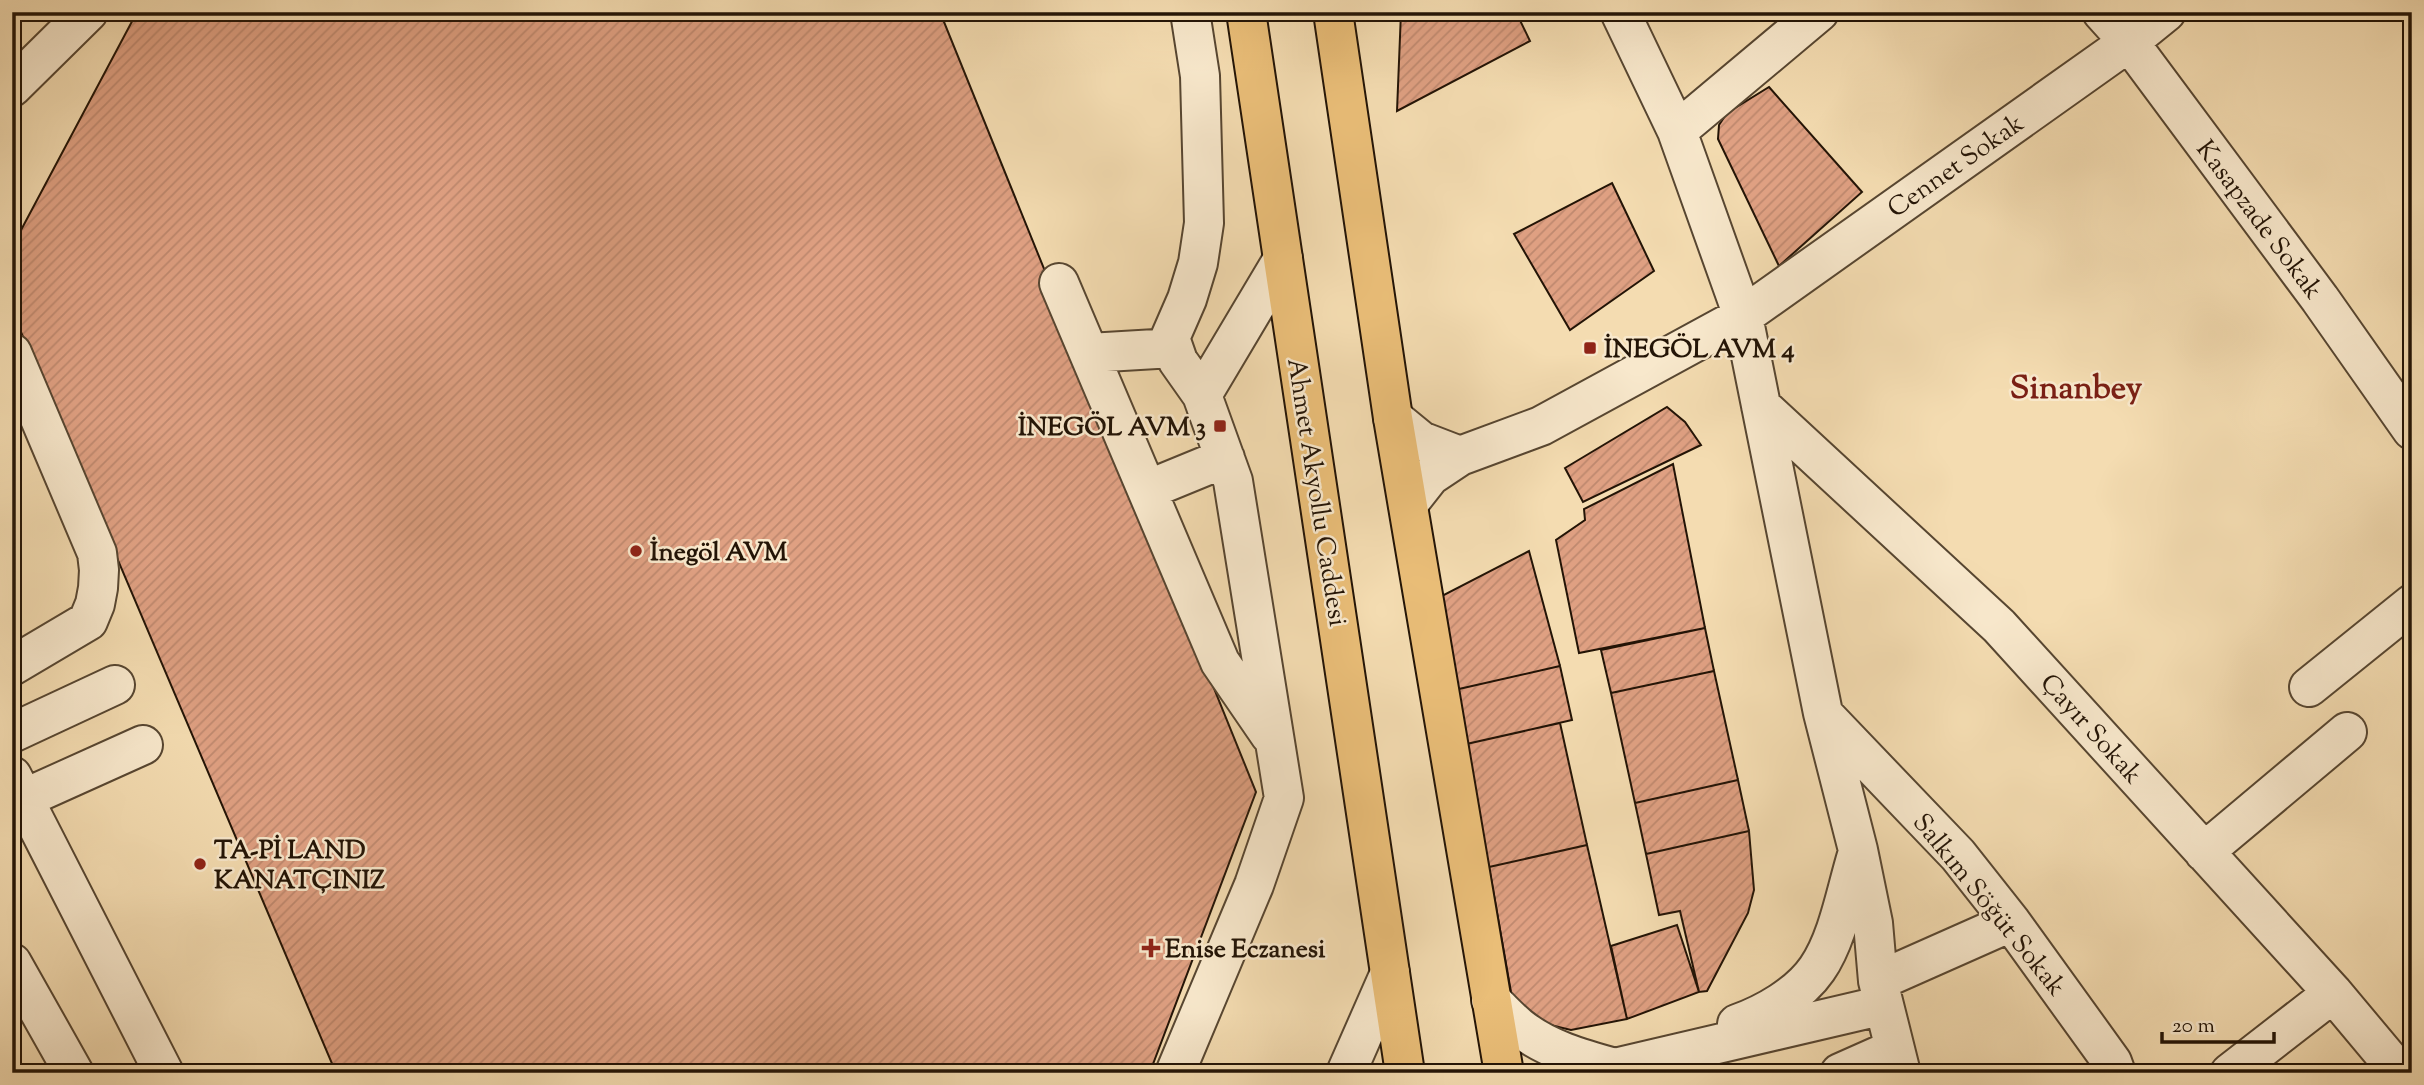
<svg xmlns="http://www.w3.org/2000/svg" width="2424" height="1085" font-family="'Sorts Mill Goudy',serif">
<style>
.building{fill:url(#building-hatch);stroke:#231406;stroke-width:2}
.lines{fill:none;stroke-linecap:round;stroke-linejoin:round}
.minor-casing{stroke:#574631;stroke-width:42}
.major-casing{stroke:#231406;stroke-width:42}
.minor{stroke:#f8e8cc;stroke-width:38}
.major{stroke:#eabe78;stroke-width:38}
.poi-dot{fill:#8f2418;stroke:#f8e8cc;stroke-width:2.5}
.labels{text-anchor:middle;stroke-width:5;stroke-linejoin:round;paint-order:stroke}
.street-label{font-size:26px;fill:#231406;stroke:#f8e8cc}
.poi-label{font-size:26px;font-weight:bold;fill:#231406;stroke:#f8e8cc;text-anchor:start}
.district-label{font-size:33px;font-weight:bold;fill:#7a1f14;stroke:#f8e8cc}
</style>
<defs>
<pattern id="building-hatch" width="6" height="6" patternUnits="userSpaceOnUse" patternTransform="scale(1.75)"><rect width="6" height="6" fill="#dfa082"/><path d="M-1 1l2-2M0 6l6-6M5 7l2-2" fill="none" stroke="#bf896f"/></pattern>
</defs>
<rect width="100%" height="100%" fill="#f4dcb1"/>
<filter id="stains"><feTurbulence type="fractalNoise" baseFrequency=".00286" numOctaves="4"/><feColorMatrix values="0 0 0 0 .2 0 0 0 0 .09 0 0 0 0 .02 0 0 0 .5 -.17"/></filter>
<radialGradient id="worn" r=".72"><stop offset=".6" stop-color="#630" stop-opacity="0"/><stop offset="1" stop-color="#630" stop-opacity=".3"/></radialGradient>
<path class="building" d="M137,12H940L1256,792L1150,1072L336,1073L12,311V247Z
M1401,12H1516L1530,41L1397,111Z
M1769,87L1862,192L1779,266L1718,139L1719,125L1727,113Z
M1612,183L1654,271L1570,330L1514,234Z
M1667,407L1685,422L1701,445L1583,502L1565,468Z
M1673,464L1705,628L1579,653L1556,540L1585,520L1584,509Z
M1529,551L1560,666L1450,691L1434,600Z
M1705,628L1714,671L1611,693L1601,650Z
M1560,666L1572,720L1462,745L1450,691Z
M1714,671L1738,780L1635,803L1611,693Z
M1560,723L1587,845L1489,867L1462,745Z
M1738,780L1749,831L1646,854L1635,803Z
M1749,831L1754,890L1748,913L1707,991L1699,992L1680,911L1659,915L1646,854Z
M1587,845L1627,1019L1571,1030L1542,1023L1512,998L1489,867Z
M1677,925L1699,992L1627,1019L1611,946Z"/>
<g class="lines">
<g class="minor-casing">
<path id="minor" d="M1620,12L1677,131L1743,316L1823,713L1858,850L1873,923L1878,981L1901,1073
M2102,12L2129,42L2320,299L2412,430
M12,87L88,12
M1677,131L1819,12
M1059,283L1220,662L1270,735
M12,353L97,553L99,570L98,588L95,604L88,621L12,666
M1089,353L1173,348
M1202,395L1283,259
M1761,406L1999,626L2333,993L2400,1073
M1393,418L1421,441L1460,456L1541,426L1743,316L2129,42L2166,12
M1147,490L1225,458
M1408,504L1430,476L1460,456
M2309,687L2412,604
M1824,715L1958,855L2011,922L2112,1062L2116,1073
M12,733L115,685
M12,776L164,1073
M12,804L143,745
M2204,852L2347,732
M12,963L74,1073
M1878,981L2011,922
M1491,1000C1500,1009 1509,1019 1519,1027C1546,1049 1582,1059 1615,1068L1884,1005
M1737,1024C1765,1014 1799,995 1817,969C1838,939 1846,891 1857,855
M1175,1073L1254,885L1284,798L1233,481L1202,395L1178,361L1170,338L1187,299L1198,263L1204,223L1200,76L1190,12
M1346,1073L1390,973
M1840,1073L1894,1049
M2230,1073L2333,993"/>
</g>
<g class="major-casing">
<path id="major" d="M1246,12L1405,1073
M1333,12L1393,418L1504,1073"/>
</g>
<use href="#minor" class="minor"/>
<use href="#major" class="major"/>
</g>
<g class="poi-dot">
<rect x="1583" y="341" width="14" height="14" rx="3.5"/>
<rect x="1213" y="419" width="14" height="14" rx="3.5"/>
<circle cx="636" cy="551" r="7"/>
<circle cx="200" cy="864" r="7"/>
<path d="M1147.5 937.5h7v7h7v7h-7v7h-7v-7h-7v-7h7z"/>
</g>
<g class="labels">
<g class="street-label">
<text transform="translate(1955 165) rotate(-35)" y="9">Cennet Sokak</text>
<text transform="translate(2260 219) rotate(53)" y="9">Kasapzade Sokak</text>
<text transform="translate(1318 492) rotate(81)" y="9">Ahmet Akyollu Caddesi</text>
<text transform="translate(2092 728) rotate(48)" y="9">Çayır Sokak</text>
<text transform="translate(1990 904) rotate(51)" y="9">Salkım Söğüt Sokak</text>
</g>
<g class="poi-label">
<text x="1604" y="357">İNEGÖL AVM 4</text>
<text x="1206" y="435" text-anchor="end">İNEGÖL AVM 3</text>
<text x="650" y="560">İnegöl AVM</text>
<text x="214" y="858">TA-Pİ LAND<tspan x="214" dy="30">KANATÇINIZ</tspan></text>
<text x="1165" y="957">Enise Eczanesi</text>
</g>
<g class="district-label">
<text x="2076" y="398">Sinanbey</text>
</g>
</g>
<rect width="2424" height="1085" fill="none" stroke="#f4dcb1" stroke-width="42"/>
<rect x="14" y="14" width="2396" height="1057" fill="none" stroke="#231406" stroke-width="3.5"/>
<rect x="21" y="21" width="2382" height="1043" fill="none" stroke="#231406" stroke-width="2"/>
<path d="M2162 1032v10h112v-10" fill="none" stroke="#231406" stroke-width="3.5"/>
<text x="2172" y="1032" font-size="21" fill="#231406" stroke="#f8e8cc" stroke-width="5" paint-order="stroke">20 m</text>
<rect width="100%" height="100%" filter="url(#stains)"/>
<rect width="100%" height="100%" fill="url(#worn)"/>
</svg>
